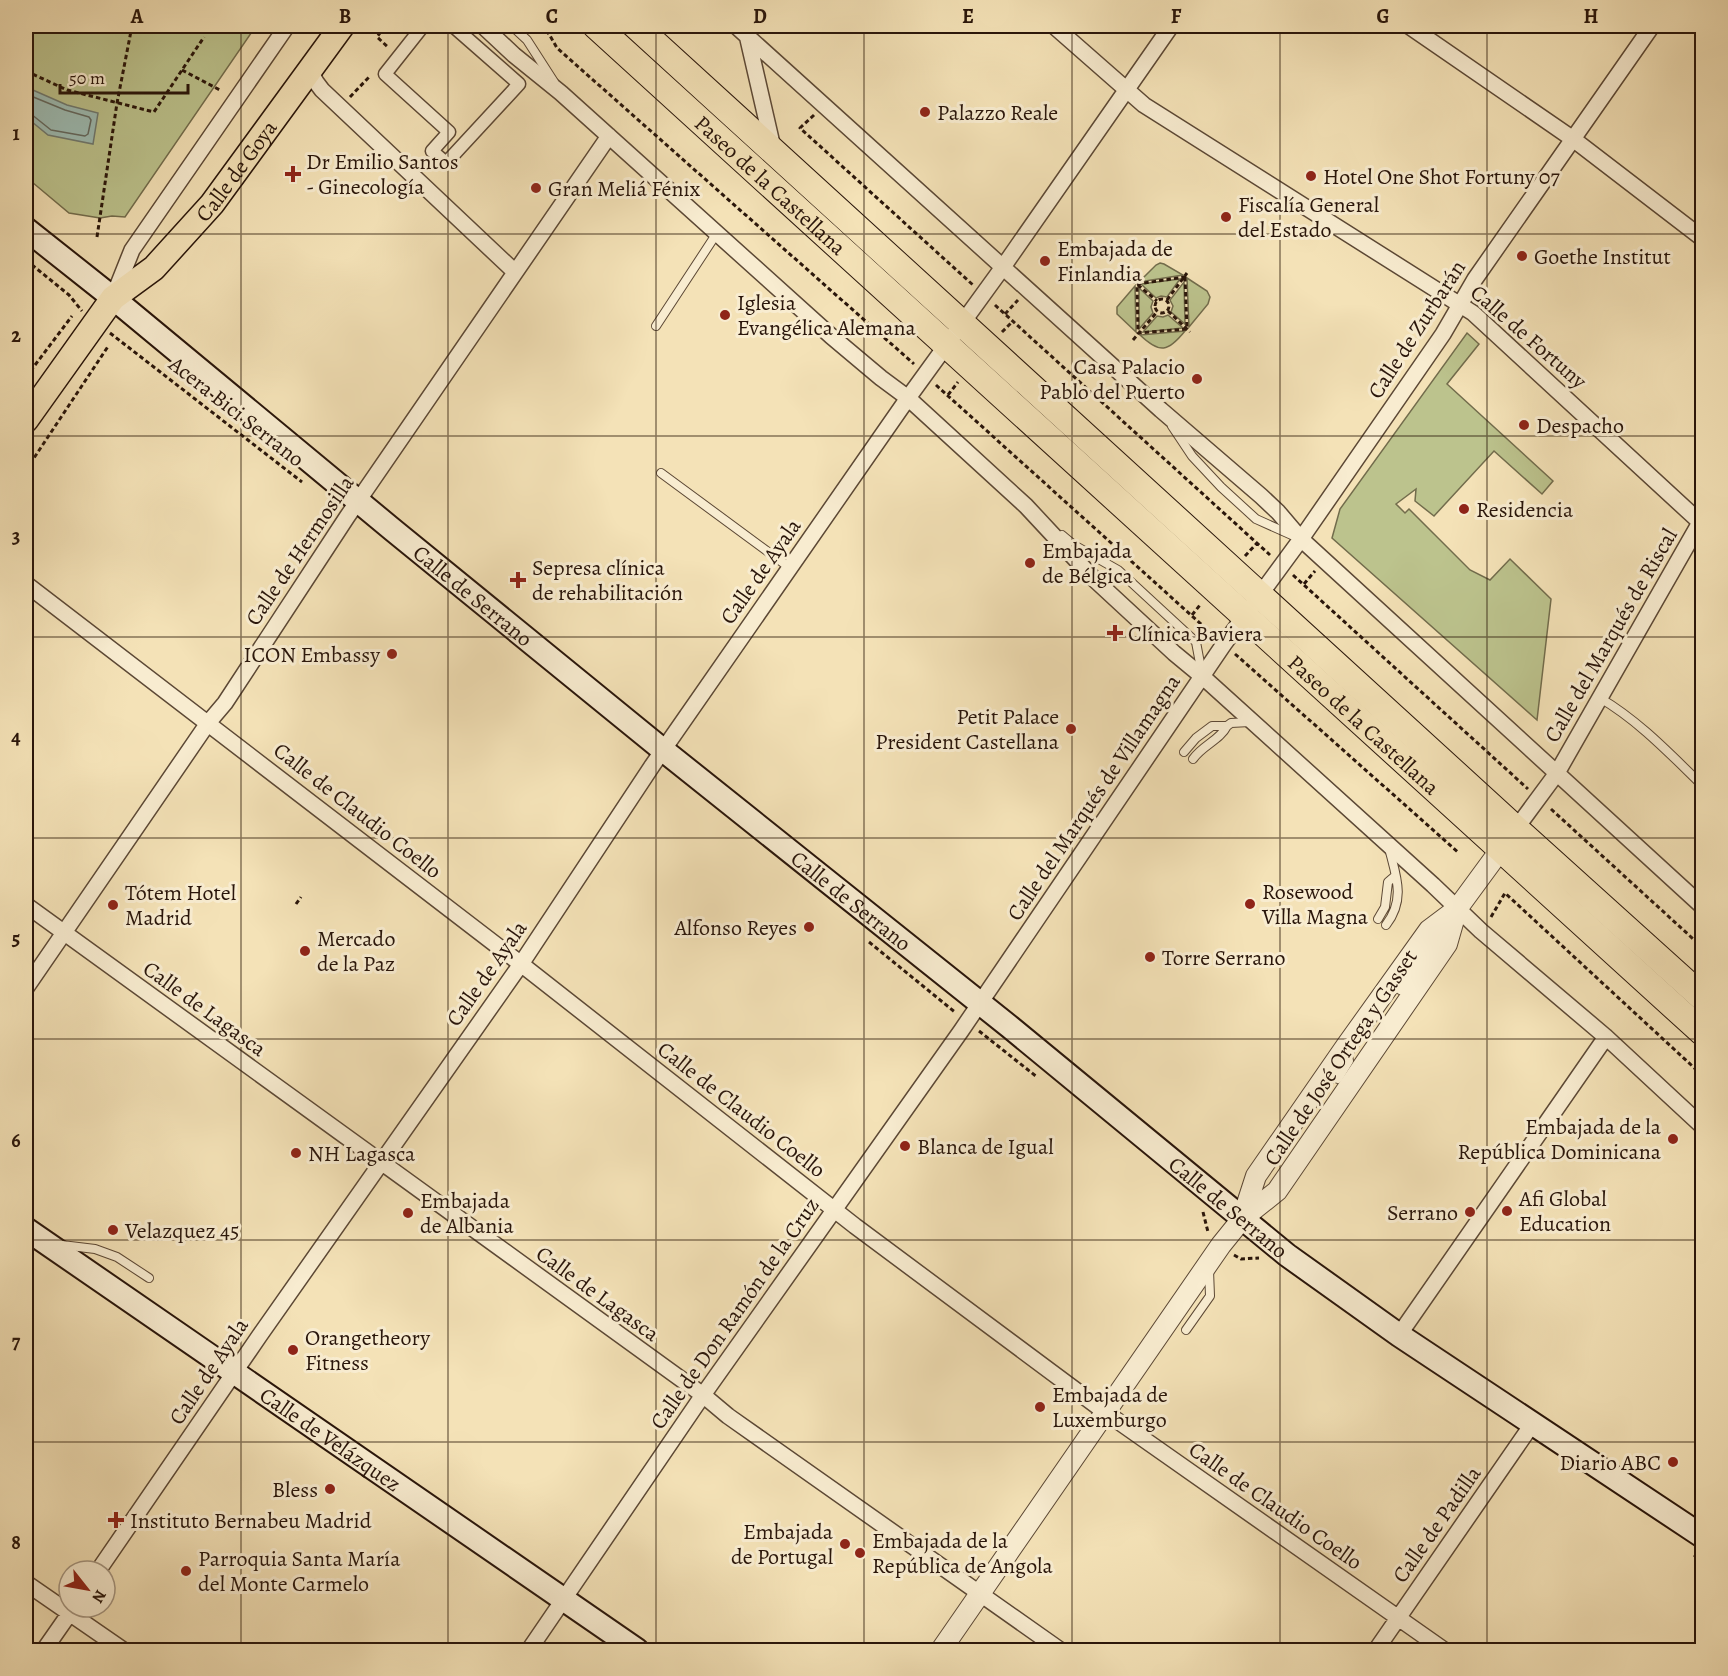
<svg xmlns="http://www.w3.org/2000/svg" width="1728" height="1676" font-family="Alegreya,serif">
<style>
.green{fill:#bcc38d;stroke:#726c4c;stroke-width:1.5}
.water{fill:#9dbdb5;stroke:#6f7a71;stroke-width:1.5}
.lines{fill:none;stroke-linecap:round;stroke-linejoin:round}
.shore{stroke:#636960;stroke-width:1.5}
.service-casing{stroke:#5c4835;stroke-width:10}
.pedestrian-casing{stroke:#5c4835;stroke-width:15}
.minor-casing{stroke:#5c4835;stroke-width:18}
.tertiary-casing{stroke:#5c4835;stroke-width:22}
.secondary-casing{stroke:#29150a;stroke-width:26}
.primary-casing{stroke:#29150a;stroke-width:27}
.trunk-casing{stroke:#29150a;stroke-width:28}
.path{stroke:#29150a;stroke-width:3;stroke-dasharray:4.5 3;stroke-linecap:butt}
.service{stroke:#f8ecd0;stroke-width:8}
.pedestrian{stroke:#f8ecd0;stroke-width:12}
.minor{stroke:#f8ecd0;stroke-width:15}
.tertiary{stroke:#f8ecd0;stroke-width:20}
.secondary{stroke:#f8ecd0;stroke-width:22}
.primary{stroke:#f4e2b7;stroke-width:24}
.trunk{stroke:#f4e2b7;stroke-width:26}
.grid{fill:none;stroke:#29150a;stroke-width:1.5;stroke-opacity:0.55}
.poi-dot{fill:#8f2418;stroke:#f8ecd0;stroke-width:2}
.labels{text-anchor:middle;stroke-width:6;stroke-linejoin:round;paint-order:stroke}
.poi-label{font-size:22px;fill:#29150a;stroke:#f8ecd0;text-anchor:start}
.street-label{font-size:22px;fill:#29150a;stroke:#f8ecd0}
.neatline{fill:none;stroke:#29150a;stroke-width:2}
.grid-label{font-size:20px;text-anchor:middle;font-weight:bold;fill:#29150a}
</style>
<rect width="100%" height="100%" fill="#f4e2b7"/>
<filter id="stains"><feTurbulence type="fractalNoise" baseFrequency=".00333" numOctaves="4"/><feColorMatrix values="0 0 0 0 .2 0 0 0 0 .09 0 0 0 0 .02 0 0 0 .5 -.17"/></filter>
<radialGradient id="worn" r=".72"><stop offset=".6" stop-color="#630" stop-opacity="0"/><stop offset="1" stop-color="#630" stop-opacity=".3"/></radialGradient>
<path class="green" d="M26,26H256L125,217L112,216L100,218L69,213L26,177Z
M1160,263L1164,264L1183,275L1139,282L1156,265Z
M1187,278L1207,291L1210,297L1208,304L1189,327Z
M1180,279L1167,297L1161,296L1156,298L1141,284Z
M1184,282L1185,324L1171,312L1173,306L1170,300Z
M1135,286L1136,332L1117,314V307Z
M1139,288L1153,301L1151,307L1153,313L1139,329Z
M1168,315L1183,328L1143,332L1157,316L1163,317Z
M1185,331C1168,352 1160,354 1140,335Z
M1467,333L1479,344L1447,384L1553,481L1542,494L1494,451L1434,516L1415,501L1416,489L1396,504L1405,513L1409,509L1470,570L1490,580L1510,559L1551,599L1537,720L1332,538L1340,509Z"/>
<path class="water" d="M26,87L67,105L98,113L93,144L48,135L26,117Z"/>
<g class="lines">
<path class="shore" d="M26,94L65,110L89,117L91,120L88,134L85,136L51,130L31,114L26,113"/>
<g class="service-casing">
<path id="service" d="M512,26L527,40L554,82
M656,326L717,233
M1172,426L1192,456L1221,487L1256,519L1294,536
M661,473L790,568
M1062,535L1074,545L1118,570L1196,642L1202,674
M1600,698C1639,721 1670,754 1702,785
M1184,752L1196,738L1212,726H1227L1231,723L1250,722
M1193,759C1203,745 1220,740 1227,726
M1378,919L1385,907L1388,882L1395,876
M1386,925C1406,899 1396,876 1389,848
M1400,990L1444,927
M1338,1079L1349,1061L1347,1051
M62,1245L95,1249L117,1257L149,1278
M1186,1330L1210,1296L1209,1270"/>
</g>
<g class="pedestrian-casing">
<path id="pedestrian" d="M423,26L385,74L449,132L432,151L446,163L519,84L453,26"/>
</g>
<g class="minor-casing">
<path id="minor" d="M483,26L514,55L561,93L831,336L881,378L908,398L1026,506L1094,579L1174,653L1203,677L1433,885L1481,931L1606,1037L1702,1126
M736,26L1161,410L1261,496L1278,512L1301,539L1702,906
M1054,26L1144,105L1473,313L1702,524
M1409,26L1573,139L1702,238
M747,35L773,148
M310,70L316,82L322,90L515,272
M114,295L132,250L287,26
M26,584L521,964L855,1226L1105,1412L1444,1650
M1512,834L1557,773L1702,519
M26,905L703,1395L728,1416L1060,1650
M26,988L208,723L225,703L347,517L609,136
M1399,1335L1606,1037
M98,1571L260,1335L521,964L652,766L908,398L1003,267L1171,26
M26,1583L123,1650
M44,1650L74,1607
M529,1650L703,1395L961,1031L1224,644L1301,539L1443,334L1475,279L1652,26
M1376,1650L1533,1423"/>
</g>
<g class="tertiary-casing">
<path id="tertiary" d="M1242,1219L1256,1176L1346,1046L1429,930L1457,909L1501,849
M941,1650L1221,1245L1242,1219L1277,1191L1447,944L1457,909"/>
</g>
<g class="secondary-casing">
<g id="secondary">
<path id="s1" d="M26,229L113,298L393,530L663,750L1010,1027L1287,1255L1399,1335L1702,1536"/>
<path id="s2" d="M26,1229L637,1650"/>
</g>
</g>
<g class="primary-casing">
<g id="primary">
<path id="s3" d="M26,420L113,298L154,268L212,204L342,26"/>
</g>
</g>
<g class="trunk-casing">
<g id="trunk">
<path id="s4" d="M596,26L1702,1032"/>
<path d="M636,26L1516,829L1702,997"/>
</g>
</g>
<path class="path" d="M385,26L377,37L389,48
M540,26L549,34L557,48L914,364
M182,70L220,90
M26,71L67,90L154,112L204,37
M350,97L370,76
M814,115L800,128L973,285
M97,237L117,103L132,26
M26,260L69,295L82,311
M1185,277L1187,329L1138,333L1137,284Z
M1132,280L1157,301
M1155 306a7 7 0 1 1 14 0a7 7 0 1 1-14 0Z
M1167,300L1187,273
M995,305L1270,555
M1168,311L1190,332
M1005,314L1018,300
M1002,332L1013,321
M110,333L302,482
M1133,340L1157,312
M26,377L72,316
M936,385L1212,634
M948,395L958,382
M26,470L109,345
M1245,556L1257,543
M1293,575L1528,789
M1304,584L1315,571
M1192,615L1200,605
M1235,654L1459,853
M1551,809L1702,947
M296,904L301,897
M1491,917L1505,893L1702,1075
M869,942L956,1013
M979,1031L1037,1077
M1203,1212L1208,1232
M1234,1255L1241,1259L1259,1258
M1694,1555L1702,1561"/>
<use href="#service" class="service"/>
<use href="#pedestrian" class="pedestrian"/>
<use href="#minor" class="minor"/>
<use href="#tertiary" class="tertiary"/>
<use href="#secondary" class="secondary"/>
<use href="#primary" class="primary"/>
<use href="#trunk" class="trunk"/>
</g>
<path class="grid" d="M241,26V1650M448,26V1650M656,26V1650M864,26V1650M1072,26V1650M1280,26V1650M1487,26V1650M26,234H1702M26,436H1702M26,637H1702M26,838H1702M26,1039H1702M26,1240H1702M26,1442H1702"/>
<g class="poi-dot">
<circle cx="925" cy="112" r="6"/>
<path d="M290 165h6v6h6v6h-6v6h-6v-6h-6v-6h6z"/>
<circle cx="1311" cy="176" r="6"/>
<circle cx="536" cy="188" r="6"/>
<circle cx="1226" cy="217" r="6"/>
<circle cx="1522" cy="256" r="6"/>
<circle cx="1045" cy="261" r="6"/>
<circle cx="725" cy="315" r="6"/>
<circle cx="1197" cy="379" r="6"/>
<circle cx="1524" cy="425" r="6"/>
<circle cx="1464" cy="509" r="6"/>
<circle cx="1030" cy="563" r="6"/>
<path d="M515 571h6v6h6v6h-6v6h-6v-6h-6v-6h6z"/>
<path d="M1112 624h6v6h6v6h-6v6h-6v-6h-6v-6h6z"/>
<circle cx="392" cy="654" r="6"/>
<circle cx="1071" cy="729" r="6"/>
<circle cx="1250" cy="904" r="6"/>
<circle cx="113" cy="905" r="6"/>
<circle cx="809" cy="927" r="6"/>
<circle cx="305" cy="951" r="6"/>
<circle cx="1150" cy="957" r="6"/>
<circle cx="1673" cy="1139" r="6"/>
<circle cx="905" cy="1146" r="6"/>
<circle cx="296" cy="1153" r="6"/>
<circle cx="1507" cy="1211" r="6"/>
<circle cx="1470" cy="1212" r="6"/>
<circle cx="408" cy="1213" r="6"/>
<circle cx="113" cy="1230" r="6"/>
<circle cx="293" cy="1350" r="6"/>
<circle cx="1040" cy="1407" r="6"/>
<circle cx="1673" cy="1462" r="6"/>
<circle cx="330" cy="1489" r="6"/>
<path d="M113 1511h6v6h6v6h-6v6h-6v-6h-6v-6h6z"/>
<circle cx="845" cy="1544" r="6"/>
<circle cx="860" cy="1553" r="6"/>
<circle cx="186" cy="1571" r="6"/>
</g>
<g class="labels">
<g class="poi-label">
<text x="937" y="120">Palazzo Reale</text>
<text x="306" y="169">Dr Emilio Santos<tspan x="306" dy="25">- Ginecología</tspan></text>
<text x="1323" y="184">Hotel One Shot Fortuny 07</text>
<text x="548" y="196">Gran Meliá Fénix</text>
<text x="1238" y="212">Fiscalía General<tspan x="1238" dy="25">del Estado</tspan></text>
<text x="1057" y="256">Embajada de<tspan x="1057" dy="25">Finlandia</tspan></text>
<text x="1534" y="264">Goethe Institut</text>
<text x="737" y="310">Iglesia<tspan x="737" dy="25">Evangélica Alemana</tspan></text>
<text x="1185" y="374" text-anchor="end">Casa Palacio<tspan x="1185" dy="25">Pablo del Puerto</tspan></text>
<text x="1536" y="433">Despacho</text>
<text x="1476" y="517">Residencia</text>
<text x="1042" y="558">Embajada<tspan x="1042" dy="25">de Bélgica</tspan></text>
<text x="532" y="575">Sepresa clínica<tspan x="532" dy="25">de rehabilitación</tspan></text>
<text x="1128" y="641">Clínica Baviera</text>
<text x="380" y="662" text-anchor="end">ICON Embassy</text>
<text x="1059" y="724" text-anchor="end">Petit Palace<tspan x="1059" dy="25">President Castellana</tspan></text>
<text x="1262" y="899">Rosewood<tspan x="1262" dy="25">Villa Magna</tspan></text>
<text x="125" y="900">Tótem Hotel<tspan x="125" dy="25">Madrid</tspan></text>
<text x="797" y="935" text-anchor="end">Alfonso Reyes</text>
<text x="317" y="946">Mercado<tspan x="317" dy="25">de la Paz</tspan></text>
<text x="1162" y="965">Torre Serrano</text>
<text x="1661" y="1134" text-anchor="end">Embajada de la<tspan x="1661" dy="25">República Dominicana</tspan></text>
<text x="917" y="1154">Blanca de Igual</text>
<text x="308" y="1161">NH Lagasca</text>
<text x="1519" y="1206">Afi Global<tspan x="1519" dy="25">Education</tspan></text>
<text x="420" y="1208">Embajada<tspan x="420" dy="25">de Albania</tspan></text>
<text x="1458" y="1220" text-anchor="end">Serrano</text>
<text x="125" y="1238">Velazquez 45</text>
<text x="305" y="1345">Orangetheory<tspan x="305" dy="25">Fitness</tspan></text>
<text x="1052" y="1402">Embajada de<tspan x="1052" dy="25">Luxemburgo</tspan></text>
<text x="1661" y="1470" text-anchor="end">Diario ABC</text>
<text x="318" y="1497" text-anchor="end">Bless</text>
<text x="130" y="1528">Instituto Bernabeu Madrid</text>
<text x="833" y="1539" text-anchor="end">Embajada<tspan x="833" dy="25">de Portugal</tspan></text>
<text x="872" y="1548">Embajada de la<tspan x="872" dy="25">República de Angola</tspan></text>
<text x="198" y="1566">Parroquia Santa María<tspan x="198" dy="25">del Monte Carmelo</tspan></text>
</g>
<g class="street-label">
<text dy="8" stroke="none"><textPath href="#s3" startOffset="328">Calle de Goya</textPath></text>
<text dy="8" stroke="none"><textPath href="#s4" startOffset="236">Paseo de la Castellana</textPath></text>
<text transform="translate(1416 329) rotate(-57)" y="8">Calle de Zurbarán</text>
<text transform="translate(1529 336) rotate(41)" y="8">Calle de Fortuny</text>
<text transform="translate(237 411) rotate(38)" y="8">Acera Bici Serrano</text>
<text transform="translate(299 550) rotate(-56)" y="8">Calle de Hermosilla</text>
<text transform="translate(760 571) rotate(-55)" y="8">Calle de Ayala</text>
<text dy="8" stroke="none"><textPath href="#s1" startOffset="578">Calle de Serrano</textPath></text>
<text transform="translate(1610 635) rotate(-60)" y="8">Calle del Marqués de Riscal</text>
<text dy="8" stroke="none"><textPath href="#s4" startOffset="1038">Paseo de la Castellana</textPath></text>
<text transform="translate(1093 797) rotate(-56)" y="8">Calle del Marqués de Villamagna</text>
<text transform="translate(358 810) rotate(38)" y="8">Calle de Claudio Coello</text>
<text dy="8" stroke="none"><textPath href="#s1" startOffset="1064">Calle de Serrano</textPath></text>
<text transform="translate(486 973) rotate(-55)" y="8">Calle de Ayala</text>
<text transform="translate(205 1008) rotate(36)" y="8">Calle de Lagasca</text>
<text transform="translate(1340 1057) rotate(-56)" y="8">Calle de José Ortega y Gasset</text>
<text transform="translate(742 1109) rotate(38)" y="8">Calle de Claudio Coello</text>
<text dy="8" stroke="none"><textPath href="#s1" startOffset="1550">Calle de Serrano</textPath></text>
<text transform="translate(598 1293) rotate(36)" y="8">Calle de Lagasca</text>
<text transform="translate(734 1313) rotate(-55)" y="8">Calle de Don Ramón de la Cruz</text>
<text transform="translate(208 1371) rotate(-56)" y="8">Calle de Ayala</text>
<text dy="8" stroke="none"><textPath href="#s2" startOffset="370">Calle de Velázquez</textPath></text>
<text transform="translate(1276 1505) rotate(35)" y="8">Calle de Claudio Coello</text>
<text transform="translate(1436 1524) rotate(-55)" y="8">Calle de Padilla</text>
</g>
</g>
<rect width="1728" height="1676" fill="none" stroke="#f4e2b7" stroke-width="66"/>
<g transform="translate(87 1589) rotate(121)"><circle r="28" fill="#f8ecd0" stroke="#a59681" stroke-width="1.5"/>
<path d="M0-4.5L10 22L0 15L-10 22Z" fill="#8f2418"/>
<text y="-9" font-size="16" font-weight="bold" text-anchor="middle" fill="#29150a">N</text>
</g>
<path d="M60 84v9h128v-9" fill="none" stroke="#29150a" stroke-width="3"/>
<text x="69" y="84" font-size="18" fill="#29150a" stroke="#f8ecd0" stroke-width="4.5" paint-order="stroke">50 m</text>
<rect x="33" y="33" width="1662" height="1610" class="neatline"/>
<g class="grid-label">
<text x="137" y="23">A</text>
<text x="345" y="23">B</text>
<text x="552" y="23">C</text>
<text x="760" y="23">D</text>
<text x="968" y="23">E</text>
<text x="1176" y="23">F</text>
<text x="1383" y="23">G</text>
<text x="1591" y="23">H</text>
<text x="16" y="140">1</text>
<text x="16" y="342">2</text>
<text x="16" y="543">3</text>
<text x="16" y="744">4</text>
<text x="16" y="945">5</text>
<text x="16" y="1147">6</text>
<text x="16" y="1348">7</text>
<text x="16" y="1549">8</text>
</g>
<rect width="100%" height="100%" filter="url(#stains)"/>
<rect width="100%" height="100%" fill="url(#worn)"/>
</svg>
